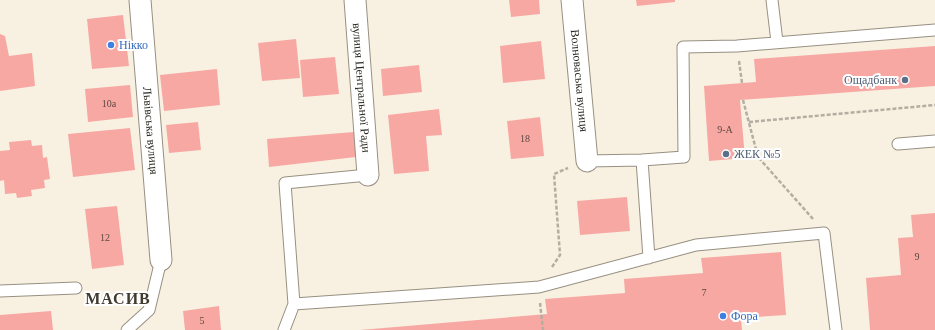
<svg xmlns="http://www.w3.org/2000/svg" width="935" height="330" font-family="'Times New Roman',serif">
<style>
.building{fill:#f8a8a3}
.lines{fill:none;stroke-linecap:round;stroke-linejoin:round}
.service-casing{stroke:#979082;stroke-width:13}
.minor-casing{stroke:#979082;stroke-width:23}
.path{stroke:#b4aea2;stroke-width:2.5;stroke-dasharray:4 2;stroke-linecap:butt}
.service{stroke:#fff;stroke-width:11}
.minor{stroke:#fff;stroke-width:21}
.shop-dot{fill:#3f7fe0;stroke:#fff;stroke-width:1.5}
.service-dot{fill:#5c6f8a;stroke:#fff;stroke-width:1.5}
.labels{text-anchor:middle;stroke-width:4;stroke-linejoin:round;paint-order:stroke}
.number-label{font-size:10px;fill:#5e4842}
.shop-label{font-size:12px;fill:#366cbe;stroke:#fff;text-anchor:start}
.street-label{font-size:12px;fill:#2a2822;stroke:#fff}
.service-label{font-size:12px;fill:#4e5e75;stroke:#fff;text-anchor:end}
.district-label{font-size:16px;font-weight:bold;letter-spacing:1px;fill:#403b2f;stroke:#fff}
</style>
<rect width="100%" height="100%" fill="#f8f1e2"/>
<path class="building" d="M509,0H539L540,14L511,17Z
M636,0H675V2L637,6Z
M123,15L129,66L92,69L87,19Z
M0,34L5,36L9,56L32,53L35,86L0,91Z
M296,39L300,78L262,81L258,43Z
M541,41L545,79L503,83L500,46Z
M935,46V86L740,100L745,158L709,161L704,86L756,82L754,59Z
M335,57L339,94L303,97L300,60Z
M419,65L422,92L383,96L381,69Z
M217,69L220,105L164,111L160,75Z
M130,85L133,117L88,122L85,89Z
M439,109L442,135L426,136L429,171L394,174L388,115Z
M540,117L544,156L511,159L507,121Z
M198,122L201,150L169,153L166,125Z
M130,128L135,170L73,177L68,134Z
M354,132L356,157L269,167L267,139Z
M31,140L32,146L42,145L43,158L47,157L50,179L44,180L45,188L31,190L32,196L17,198L16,193L5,194L4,180L0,181V151L10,150L9,142Z
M627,197L630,231L580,235L577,201Z
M117,206L124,265L92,269L85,209Z
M935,213V330H870L866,278L901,275L898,238L913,237L911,215Z
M781,252L786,315L741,318L742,330H360L547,314L545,299L625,293L624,279L703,273L701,258Z
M219,306L221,330H185L183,311Z
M51,311L53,330H0V315Z"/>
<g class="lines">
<g class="service-casing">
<path id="service" d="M772,0L777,42
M898,144L935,141
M642,160L684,157L683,47L737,46L935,30
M587,161L642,160L649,258
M0,291L76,288
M294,304L539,287L696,245L824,233L836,330
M127,330L149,310L161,260
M284,330L294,304L285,183L368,175"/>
</g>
<g class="minor-casing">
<g id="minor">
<path id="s1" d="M140,0L161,260"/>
<path id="s2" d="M355,0L368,175"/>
<path id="s3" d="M572,0L587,161"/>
</g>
</g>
<path class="path" d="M739,61L742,83
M743,100L758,157L813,219
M749,122L935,105
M552,267L560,255L554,174L568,168
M540,303L543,330"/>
<use href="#service" class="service"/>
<use href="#minor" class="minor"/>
</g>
<g class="shop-dot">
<circle cx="111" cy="45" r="4"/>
<circle cx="723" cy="316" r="4"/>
</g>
<g class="service-dot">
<circle cx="905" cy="80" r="4"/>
<circle cx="726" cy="154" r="4"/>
</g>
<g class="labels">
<g class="number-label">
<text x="109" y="107">10а</text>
<text x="725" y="133">9-А</text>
<text x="525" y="142">18</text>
<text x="105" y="241">12</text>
<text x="917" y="260">9</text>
<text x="704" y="296">7</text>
<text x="202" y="324">5</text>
</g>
<g class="shop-label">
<text x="119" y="49">Нікко</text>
<text x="731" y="320">Фора</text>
</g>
<g class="street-label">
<text dy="4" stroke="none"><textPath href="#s3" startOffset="81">Волноваська вулиця</textPath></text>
<text dy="4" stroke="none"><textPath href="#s2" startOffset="88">вулиця Центральної Ради</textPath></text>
<text dy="4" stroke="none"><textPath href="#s1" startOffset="131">Львівська вулиця</textPath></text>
</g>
<g class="service-label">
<text x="897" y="84">Ощадбанк</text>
<text x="734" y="158" text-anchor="start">ЖЕК №5</text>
</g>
<g class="district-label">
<text x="118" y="304">МАСИВ</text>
</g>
</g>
</svg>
